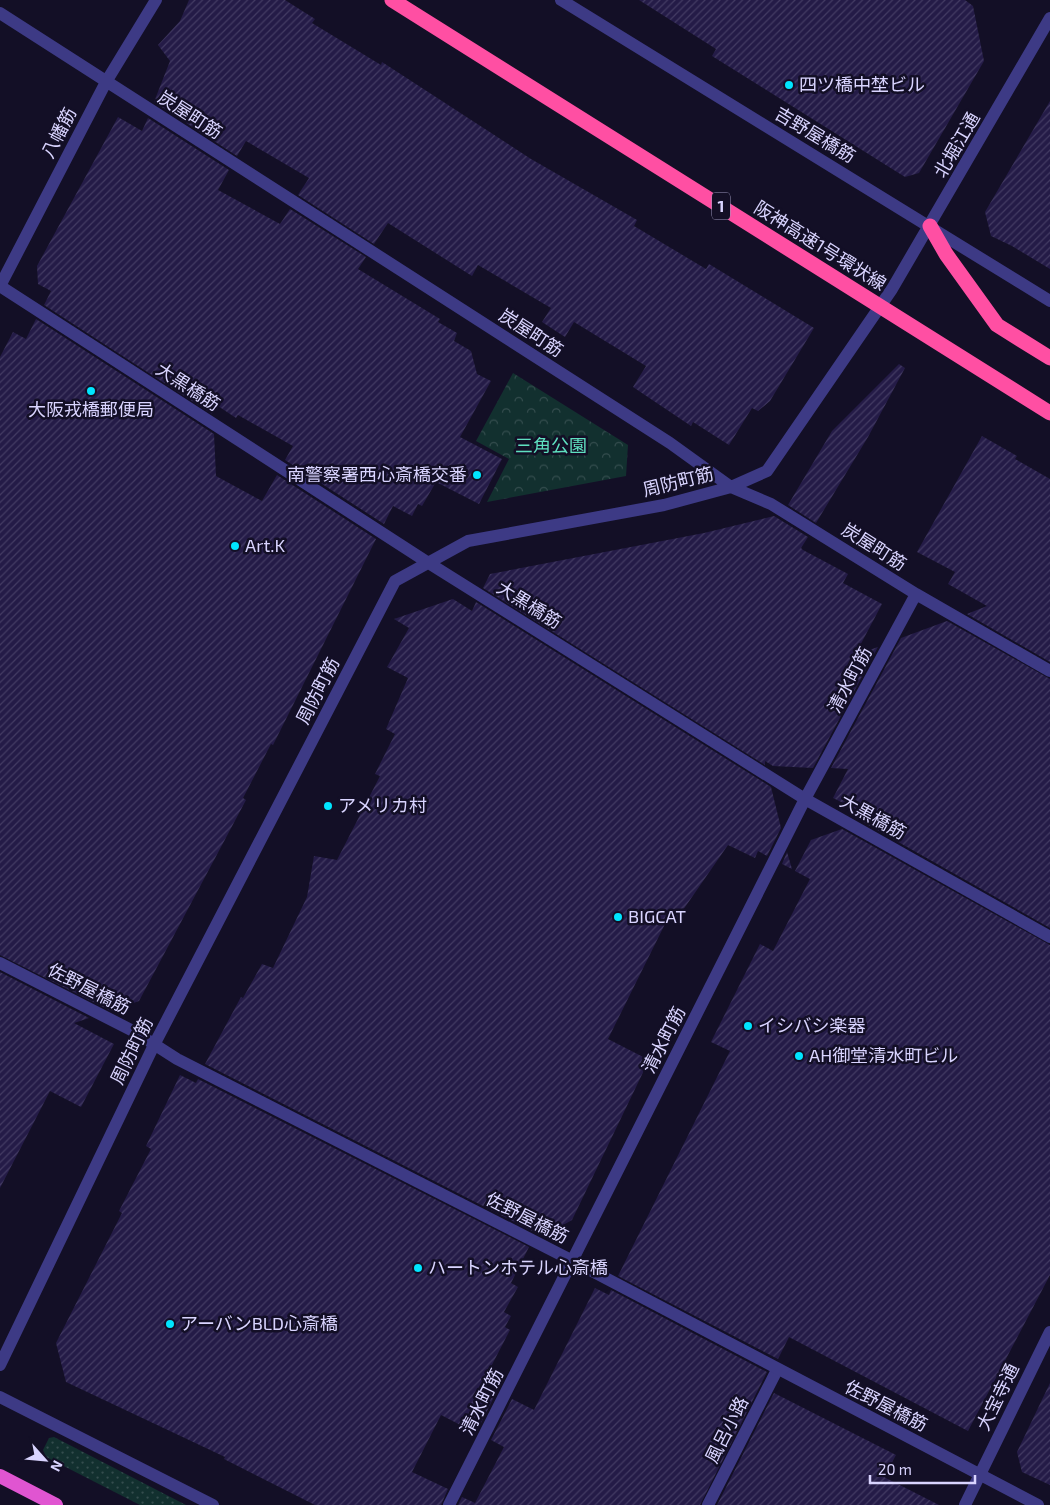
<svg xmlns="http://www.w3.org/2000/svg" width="1050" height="1505" font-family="'Exo 2','Noto Sans JP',sans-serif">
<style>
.grass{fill:url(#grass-dots)}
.forest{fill:url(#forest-crowns)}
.building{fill:url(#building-hatch)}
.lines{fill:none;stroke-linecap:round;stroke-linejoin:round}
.service{stroke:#3d3a85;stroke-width:12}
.minor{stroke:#3d3a85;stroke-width:12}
.trunk{stroke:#e055d1;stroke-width:14}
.motorway{stroke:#ff4fa3;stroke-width:15}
.motorway-bridge{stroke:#ff4fa3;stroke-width:15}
.poi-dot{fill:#00e5ff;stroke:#130f26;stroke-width:2}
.labels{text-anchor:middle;stroke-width:5;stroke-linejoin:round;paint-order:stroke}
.shield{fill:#130f26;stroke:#9e99be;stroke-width:1}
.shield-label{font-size:16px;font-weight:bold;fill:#d9d4ff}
.poi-label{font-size:18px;fill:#d9d4ff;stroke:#130f26;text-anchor:start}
.street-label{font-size:18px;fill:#d9d4ff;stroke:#130f26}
.park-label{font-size:18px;fill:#5fe0c0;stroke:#130f26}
</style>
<defs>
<pattern id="grass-dots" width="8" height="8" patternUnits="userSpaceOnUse" patternTransform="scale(1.25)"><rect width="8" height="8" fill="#12302f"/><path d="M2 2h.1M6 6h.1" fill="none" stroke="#344d4e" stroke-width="1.8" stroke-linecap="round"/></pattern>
<pattern id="forest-crowns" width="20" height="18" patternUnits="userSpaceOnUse" patternTransform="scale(1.25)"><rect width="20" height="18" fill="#12302f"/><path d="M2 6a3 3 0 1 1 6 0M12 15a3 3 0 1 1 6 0" fill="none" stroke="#344d4e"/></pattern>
<pattern id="building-hatch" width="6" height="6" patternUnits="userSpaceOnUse" patternTransform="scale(1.25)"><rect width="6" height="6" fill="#241b47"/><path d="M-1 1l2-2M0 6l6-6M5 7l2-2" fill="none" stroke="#433b63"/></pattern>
</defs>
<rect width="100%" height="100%" fill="#130f26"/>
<path class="grass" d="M54,1437L186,1505H140L46,1457L43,1450L49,1438Z"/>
<path class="forest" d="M513,373L628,445L626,476L487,502L509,459L476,441Z"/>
<path class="building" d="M189,0H285L315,19L312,23L381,65L382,62L531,159L637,220L634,226L706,269L709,264L814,328L770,401L758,411L752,408L729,445L693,422L691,426L633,387L646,366L574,322L565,337L542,322L551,308L478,265L472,276L388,223L374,244L298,195L309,178L246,141L237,156L154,102L170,61L158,45L180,21Z
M639,0H965L973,6L984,61L919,173L905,177L712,56L716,49Z
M1050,101V269L1012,246L991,236L985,212Z
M118,117L142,131L148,118L229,170L218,190L280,224L290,209L366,257L358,269L440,319L438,322L457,333L454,341L471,351L477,374L491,381L460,437L502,459L479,504L436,482L422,506L418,504L412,516L393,506L384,524L285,460L293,446L238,415L236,418L212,402V414L44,305L51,291L38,284L37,266Z
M36,319L214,434L216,476L262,501L277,475L376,539L273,745L271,744L243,798L246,800L139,1001L111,1011L0,955V357L13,332L26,339Z
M899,364L905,368L868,437L816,523L788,505L832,431Z
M982,436L1017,456L1015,459L1050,479V662L967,614L987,606L948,584L955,572L917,552Z
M774,516L808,537L801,548L803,550L848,574L843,583L882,604L855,655L878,647L813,768L773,766L765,761V765L483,588L490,574L704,533Z
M453,599L472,611L476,602L771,787L781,828L767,856L758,851L755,858L728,845L674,923L667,920L608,1039L649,1060L572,1220L556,1229L542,1222L536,1233L205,1064L241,997L243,998L262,964L273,968L307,897L314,856L337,860L380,776L375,774L395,734L386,729L408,678L387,667L409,628L394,619Z
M947,621L1050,679V928L863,822L874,818L833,798L848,769L831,768L901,638Z
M842,829L1050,945V1275L968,1431L789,1337L778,1359L618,1276L730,1051L711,1042L760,944L773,951L810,879L795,871L811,840Z
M787,852L792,869L782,864Z
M0,972L89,1018L74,1023L114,1044L81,1107L50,1091L0,1188Z
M180,1075L196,1083L198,1079L529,1247L511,1283L518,1287L504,1312L511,1316L505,1327L510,1330L482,1384L497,1391L476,1433L441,1415L412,1472L448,1489L441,1505H315L224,1459L225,1457L66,1382L56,1343L122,1213L119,1211L151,1149L146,1146Z
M595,1288L609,1295L611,1290L767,1372L700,1505H458L462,1497L475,1503L504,1447L491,1440L512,1399L534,1410Z
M1050,1383V1485L1022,1472L1017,1452Z
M774,1393L896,1455L884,1477L939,1505H717Z"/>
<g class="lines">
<path class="service" d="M708,1505L777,1370"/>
<path class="minor" d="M561,0L1050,301
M0,13L670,443L731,487L771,504L916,594L1050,671
M0,286L427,562L805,799L1050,937
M0,286L106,82L156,0
M0,963L135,1032L177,1059L573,1261L1038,1505
M0,1365L154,1045L395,581L468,541L664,505L731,487L767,471L892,289L1050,18
M0,1397L213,1505
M449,1505L805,799L916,594
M965,1505L1050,1332"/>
<path class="trunk" d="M0,1476L56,1505"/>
<path class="motorway" d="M930,226L946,254L997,325L1050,358"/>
<path class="motorway-bridge" d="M392,0L1050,413"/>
</g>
<g class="poi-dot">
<circle cx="789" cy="85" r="5"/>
<circle cx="91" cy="391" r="5"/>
<circle cx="477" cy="475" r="5"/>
<circle cx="235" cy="546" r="5"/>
<circle cx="328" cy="806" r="5"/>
<circle cx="618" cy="917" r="5"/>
<circle cx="748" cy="1026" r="5"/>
<circle cx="799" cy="1056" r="5"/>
<circle cx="418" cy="1268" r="5"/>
<circle cx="170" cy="1324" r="5"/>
</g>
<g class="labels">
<rect class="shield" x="712" y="192.5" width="18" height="27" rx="4"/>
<g class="shield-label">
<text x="721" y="212">1</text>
</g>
<g class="poi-label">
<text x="799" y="91">四ツ橋中埜ビル</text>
<text x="91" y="416" text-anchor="middle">大阪戎橋郵便局</text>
<text x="467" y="481" text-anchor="end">南警察署西心斎橋交番</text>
<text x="245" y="552">Art.K</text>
<text x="338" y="812">アメリカ村</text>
<text x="628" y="923">BIGCAT</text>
<text x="758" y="1032">イシバシ楽器</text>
<text x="809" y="1062">AH御堂清水町ビル</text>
<text x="428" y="1274">ハートンホテル心斎橋</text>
<text x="180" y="1330">アーバンBLD心斎橋</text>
</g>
<g class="street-label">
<text transform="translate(190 115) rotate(33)" y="6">炭屋町筋</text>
<text transform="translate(59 133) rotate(-63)" y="6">八幡筋</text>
<text transform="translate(815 135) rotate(31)" y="6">吉野屋橋筋</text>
<text transform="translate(957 145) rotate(-60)" y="6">北堀江通</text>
<text transform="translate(820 246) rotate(32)" y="6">阪神高速1号環状線</text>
<text transform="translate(531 333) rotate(33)" y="6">炭屋町筋</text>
<text transform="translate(188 387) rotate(33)" y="6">大黒橋筋</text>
<text transform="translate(678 482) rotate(-14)" y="6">周防町筋</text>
<text transform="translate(874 547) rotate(32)" y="6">炭屋町筋</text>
<text transform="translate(529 605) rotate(32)" y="6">大黒橋筋</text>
<text transform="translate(850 680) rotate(-62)" y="6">清水町筋</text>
<text transform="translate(318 691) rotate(-63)" y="6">周防町筋</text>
<text transform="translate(873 817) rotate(29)" y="6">大黒橋筋</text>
<text transform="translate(89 989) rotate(27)" y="6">佐野屋橋筋</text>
<text transform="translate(664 1040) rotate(-63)" y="6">清水町筋</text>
<text transform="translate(132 1051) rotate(-64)" y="6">周防町筋</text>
<text transform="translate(527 1218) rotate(27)" y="6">佐野屋橋筋</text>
<text transform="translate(998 1397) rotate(-64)" y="6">大宝寺通</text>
<text transform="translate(482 1402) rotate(-63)" y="6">清水町筋</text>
<text transform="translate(886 1406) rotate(27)" y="6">佐野屋橋筋</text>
<text transform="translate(727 1430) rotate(-63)" y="6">風呂小路</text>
</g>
<g class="park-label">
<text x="551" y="452">三角公園</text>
</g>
</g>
<g transform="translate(45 1460) rotate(117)" stroke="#130f26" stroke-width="4" paint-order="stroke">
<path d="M0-4L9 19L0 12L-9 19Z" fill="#d9d4ff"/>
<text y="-8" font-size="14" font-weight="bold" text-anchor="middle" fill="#d9d4ff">N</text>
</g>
<path d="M870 1475v8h105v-8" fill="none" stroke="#d9d4ff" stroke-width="2.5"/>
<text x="878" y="1475" font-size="15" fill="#d9d4ff" stroke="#130f26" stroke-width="4" paint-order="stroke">20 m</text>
</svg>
